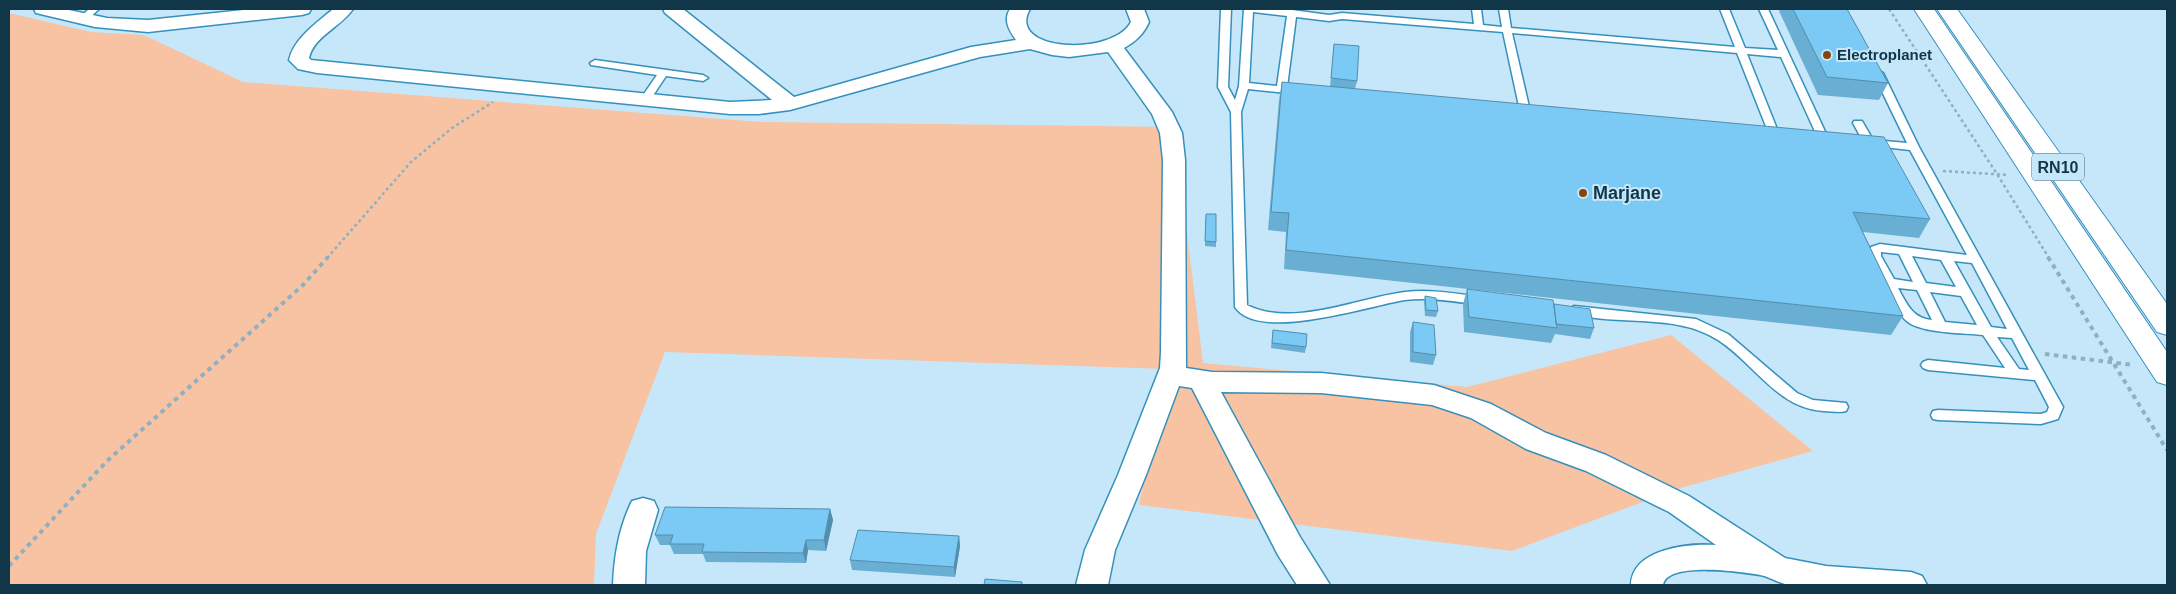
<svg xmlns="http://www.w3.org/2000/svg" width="2176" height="594" font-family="Helvetica,sans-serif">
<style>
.green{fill:#f7c3a3}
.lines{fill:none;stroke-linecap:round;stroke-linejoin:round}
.service-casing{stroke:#3590bc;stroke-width:3}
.minor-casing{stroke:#3590bc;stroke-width:3}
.primary-casing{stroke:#3590bc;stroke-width:2}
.path-far1{stroke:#8eb0c3;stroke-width:2.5;stroke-dasharray:3 3;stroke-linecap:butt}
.path{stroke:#8eb0c3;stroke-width:4;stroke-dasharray:4.5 4.5;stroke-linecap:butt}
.service{fill:#fff;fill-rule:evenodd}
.minor{fill:#fff;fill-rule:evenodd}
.primary{fill:#fff;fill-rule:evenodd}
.wall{fill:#69aed3}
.shaded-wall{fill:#558dac}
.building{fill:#7acaf5;stroke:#558dac}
.poi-dot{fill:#854410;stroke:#c6e7fa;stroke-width:2}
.labels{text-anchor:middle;stroke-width:4;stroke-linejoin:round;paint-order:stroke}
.far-poi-label{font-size:15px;font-weight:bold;fill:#103648;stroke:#c6e7fa;text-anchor:start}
.shield{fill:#c6e7fa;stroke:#476b7d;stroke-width:1}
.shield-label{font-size:16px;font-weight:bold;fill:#103648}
.poi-label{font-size:18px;font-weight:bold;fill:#103648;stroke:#c6e7fa;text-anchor:start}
</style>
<rect width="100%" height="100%" fill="#c6e7fa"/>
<path class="green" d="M9,13L91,32L144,35L243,82L762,122L1174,127L1203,363L1467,387L1671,335L1813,451L1677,489L1512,551L1139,505L1167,369L665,352L596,534L594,585H9Z"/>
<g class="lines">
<g class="service-casing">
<path id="service" d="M89,9H99L85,22H79V18Z
M1221,9H1231L1228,87L1235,100L1239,86L1244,9L1292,10L1329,15L1342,13L1474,24L1472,9H1481L1483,25L1502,27L1499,9H1508L1511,28L1735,47L1720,9H1729L1745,48L1778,50L1759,9H1768L1828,138L1823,141L1818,138L1781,57L1747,54L1779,134L1774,137L1769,134L1737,53L1512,33L1530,111L1525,114L1520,111L1503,32L1342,19L1329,21L1296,17L1287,87L1300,89L1301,91L1296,94L1248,89L1241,112L1247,305C1293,328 1357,298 1405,292C1431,289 1457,294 1482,297L1488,301L1482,305C1457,302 1431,297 1405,300C1371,305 1258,343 1235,307L1231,112L1218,87ZM1253,12L1287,16L1277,86L1249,83Z
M595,60L703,75L708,78L703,81L666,76L648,103L644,104L639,101L657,75L591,65L590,63Z
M1878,70L1883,73L1919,147L2063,407L2058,419L2041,424L1938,420L1933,419L1931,415L1933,411L1938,410L2041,414L2047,412L2049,407L2035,380L1928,370L1923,368L1921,365L1923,362L1928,360L2005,368L1983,335C1964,333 1922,333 1908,322C1894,312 1878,272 1869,256L1871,247L1880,244L1967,255L1910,150L1865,145L1853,123L1854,121H1862L1873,140L1907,143L1873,73ZM1881,252L1899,254L1913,282L1894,279L1881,256ZM1912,256L1941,260L1956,287L1926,283ZM1954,261L1972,263L2007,329L1991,327ZM1898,288L1917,290L1932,320C1912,318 1907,304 1898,288ZM1930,292L1961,296L1977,325L1945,322ZM1997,337L2012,338L2029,370L2019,369Z
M1574,306L1696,319L1728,334L1797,393L1813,400L1846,403L1848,407L1846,411C1839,413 1831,411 1823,411C1777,408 1754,363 1718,340C1675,312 1617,327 1570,313L1568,310Z"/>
</g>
<g class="minor-casing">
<path id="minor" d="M34,9H64L107,18L148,20L253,9H311L309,13L302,15L148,32L95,27L36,13Z
M333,9H353C341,27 314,36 309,58L311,60L730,102L772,100L665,13L663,9H683L794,97L971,47L1016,40C1009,30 1003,20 1010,9H1030C1005,52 1113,57 1131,22L1126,9H1144L1149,22C1143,35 1136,41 1124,48L1172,112L1182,133L1185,160L1186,368L1212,372L1321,373L1434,385L1491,404L1546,433L1606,455L1689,496L1785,558L1826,566L1911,572L1922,576L1927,585C1885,588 1835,587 1792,585C1781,585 1771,577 1760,575C1742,572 1667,561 1663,585H1631C1632,548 1690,543 1716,545L1669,512L1586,471L1526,449L1471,418L1432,405L1321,393L1221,392L1300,537L1330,585H1297L1278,555L1192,388L1179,386L1146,475L1115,550L1108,585H1076L1085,550L1118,475L1160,368L1161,352L1163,160L1160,133L1152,114L1108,52L1069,57L1052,55L1030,49L980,57L790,110L759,114H730L317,73L298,69L289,60C294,38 317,23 333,9Z
M643,498L654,501L658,510L646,551L645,585H613C614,557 619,527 632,501Z"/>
</g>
<g class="primary-casing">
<path id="primary" d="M1914,9H1934L2167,352V385L2157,382Z
M1937,9H1957L2167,304V335L2157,332Z"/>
</g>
<path class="path-far1" d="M1889,9L1997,174L2049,258
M1943,171L2009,175
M327,258L411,162L452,128L493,102"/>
<path class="path" d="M2048,257L2167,450
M2045,354L2133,365
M9,566L107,461L303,285L328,257"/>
<use href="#service" class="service"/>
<use href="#minor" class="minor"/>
<use href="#primary" class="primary"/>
</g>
<path class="wall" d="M1780,9H1847L1888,83L1879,100L1818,95L1779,11Z
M1334,44L1357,81L1355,89L1930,219L1919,238L1863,232L1903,316L1891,335L1284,269L1286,232L1268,230L1279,100L1282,82L1330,87Z
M1205,219L1216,242V247L1205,246Z
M1467,289L1554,304L1594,328L1590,339L1555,334L1551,343L1464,332L1463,304Z
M1425,296L1438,311L1436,317L1425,316L1424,302Z
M1413,322L1436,355L1433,365L1410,362V332Z
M1273,330L1306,347L1305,353L1271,348Z
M830,509L833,520L826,551L808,550L806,563L706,562L703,554H674L670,545H660L655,535Z
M959,536L960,546L955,577L852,570L850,560Z"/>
<path class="shaded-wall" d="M830,509L833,520L826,551L824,540Z
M959,536L960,546L955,577L954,567Z
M806,540L808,550L806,563L803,553Z"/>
<path class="building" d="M1793,9H1847L1888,83L1827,77Z
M1334,44L1359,46L1357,81L1331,78Z
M1282,82L1884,137L1930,219L1853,212L1903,316L1286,250L1289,213L1271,212Z
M1206,214H1216V242L1205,241Z
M1467,289L1553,300L1557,328L1469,317Z
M1425,296L1436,298L1438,311L1426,310Z
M1554,304L1590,309L1594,328L1556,324Z
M1413,322L1434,325L1436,355L1413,352Z
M1273,330L1307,334L1306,347L1272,343Z
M665,507L830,509L824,540H806L803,553L702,552L704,544H670L673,535H655Z
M858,530L959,536L954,567L850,560Z
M985,579L1022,582V585H984Z"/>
<g class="poi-dot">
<circle cx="1827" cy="55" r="5"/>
<circle cx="1583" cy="193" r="5"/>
</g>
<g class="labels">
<g class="far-poi-label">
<text x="1837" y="60">Electroplanet</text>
</g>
<rect class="shield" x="2032" y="153.5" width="52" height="27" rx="4"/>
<g class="shield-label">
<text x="2058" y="173">RN10</text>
</g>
<g class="poi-label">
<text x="1593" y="199">Marjane</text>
</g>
</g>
<rect width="2176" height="594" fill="none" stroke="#103648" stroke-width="20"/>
</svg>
